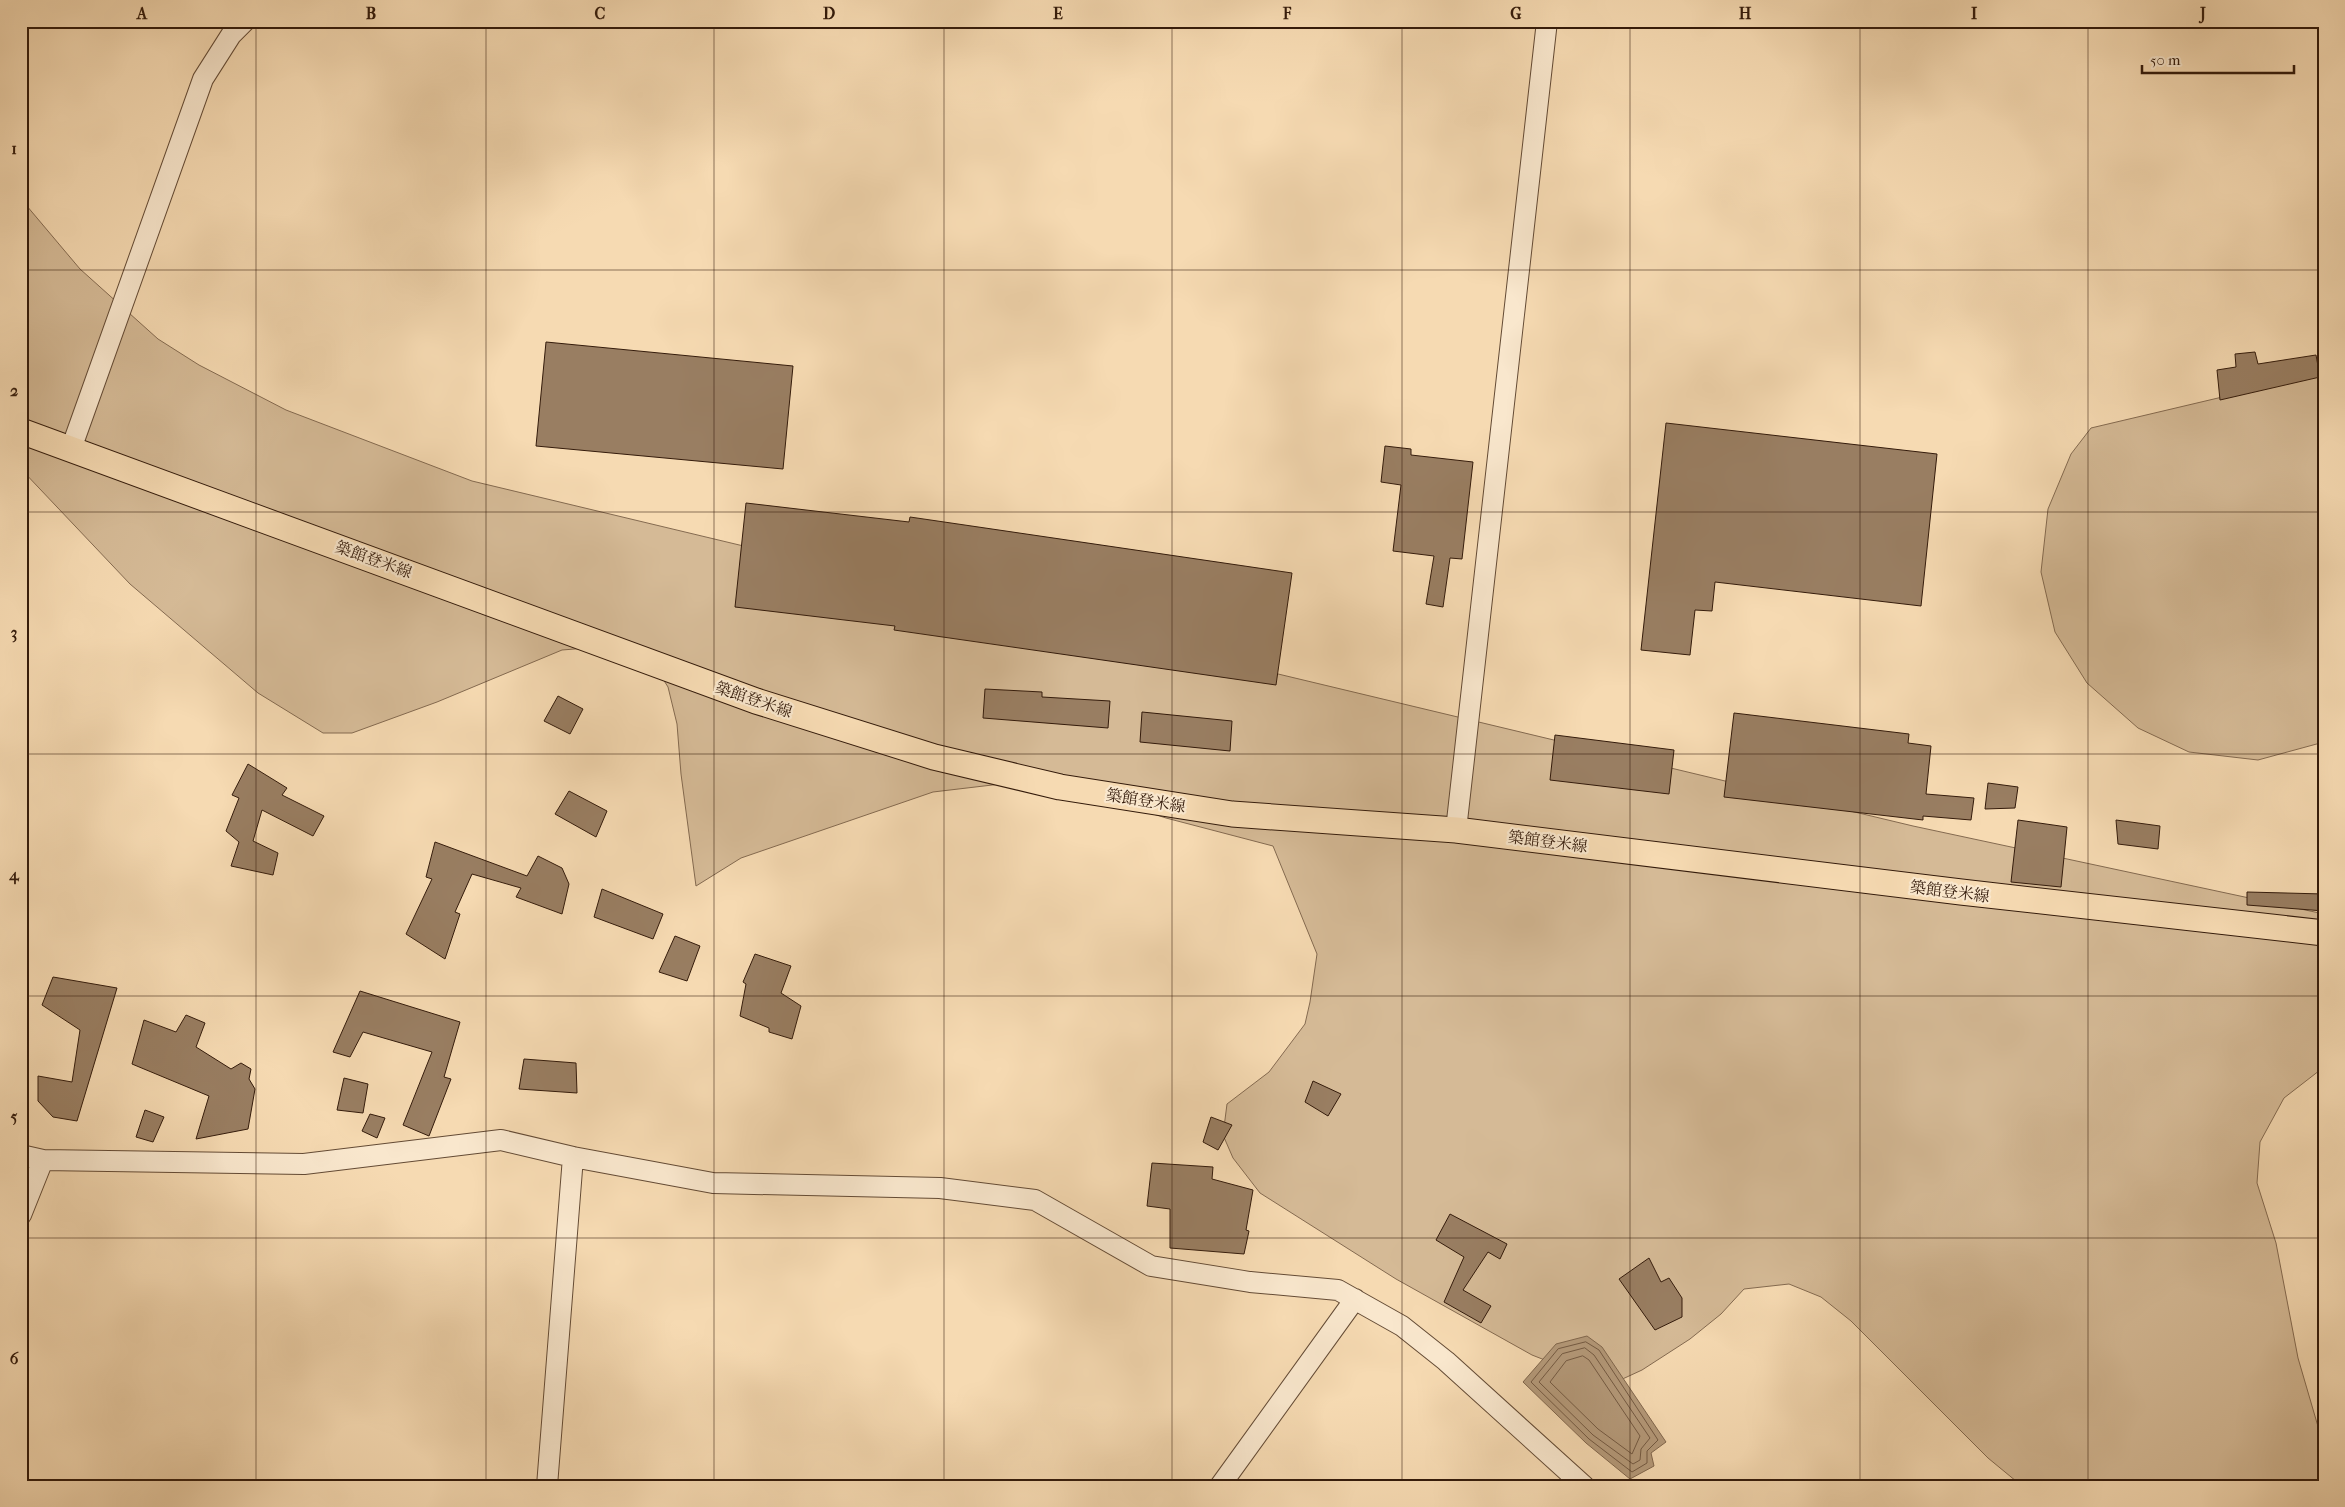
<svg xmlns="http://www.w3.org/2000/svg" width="2345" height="1507" font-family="'IM FELL French Canon','Noto Serif JP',serif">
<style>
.green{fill:#d5ba96;stroke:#846a50}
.water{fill:#b49979;stroke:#81674d}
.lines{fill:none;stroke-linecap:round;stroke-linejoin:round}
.shore{stroke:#745a42;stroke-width:1}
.building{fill:#997e62;stroke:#341b0b}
.minor-casing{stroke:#644b35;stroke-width:22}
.major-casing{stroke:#341b0b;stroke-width:27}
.minor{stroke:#f9e7cd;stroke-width:20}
.major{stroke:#f6dab2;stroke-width:25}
.grid{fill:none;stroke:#341b0b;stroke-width:1;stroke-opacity:0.55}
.labels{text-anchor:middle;stroke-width:4.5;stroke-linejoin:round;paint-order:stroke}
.street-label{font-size:16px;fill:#341b0b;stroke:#f9e7cd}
.neatline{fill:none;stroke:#341b0b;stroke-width:2}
.grid-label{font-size:16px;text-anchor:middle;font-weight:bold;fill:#341b0b}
</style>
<rect width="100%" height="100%" fill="#f6dab2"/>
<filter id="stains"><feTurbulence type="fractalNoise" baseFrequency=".004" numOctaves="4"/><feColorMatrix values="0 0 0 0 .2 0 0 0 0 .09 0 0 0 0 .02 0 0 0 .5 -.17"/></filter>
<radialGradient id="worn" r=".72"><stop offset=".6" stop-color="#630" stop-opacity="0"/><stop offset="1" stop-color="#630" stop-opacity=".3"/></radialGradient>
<path class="green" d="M21,199L80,269L158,339L199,365L286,410L472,481L1913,826L2324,914V1067L2284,1098L2260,1142L2257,1183L2276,1243L2298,1358L2324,1447V1486H2022L1988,1458L1851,1321L1821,1297L1789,1284L1744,1289L1721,1314L1690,1339L1642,1370L1616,1382L1583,1375L1532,1355L1396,1279L1260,1193L1233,1158L1223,1135L1227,1104L1269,1072L1305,1024L1310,1002L1317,954L1273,846L1166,818L1043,779L933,792L741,858L696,886L681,774L677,724L668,687L653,663L612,646L562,650L437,702L352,733H323L258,693L130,584L21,469Z
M2324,373V742L2258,760L2189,752L2138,728L2087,683L2055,632L2041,572L2048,509L2071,454L2091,428Z"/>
<path class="water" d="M1587,1336L1602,1347L1666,1442L1651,1453L1654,1466L1630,1479L1586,1443L1523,1382L1556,1344Z"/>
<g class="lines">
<path class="shore" d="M1586,1342L1599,1350L1658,1440L1647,1451V1463L1632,1472L1589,1439L1531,1382L1558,1349Z
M1585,1348L1594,1355L1650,1438L1641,1449L1640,1460L1633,1464L1593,1435L1539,1382L1562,1354Z
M1583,1356L1589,1360L1640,1436L1632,1454L1598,1429L1550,1382L1566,1361Z"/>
</g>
<path class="building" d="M546,342L793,366L783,469L536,446Z
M2255,352L2258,364L2316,355L2320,377L2220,400L2217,370L2236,367L2235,354Z
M1666,423L1937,454L1921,606L1715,582L1712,611L1695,610L1690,655L1641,650Z
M1385,446L1411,449V455L1473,462L1462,559L1450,558L1443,607L1426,604L1434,556L1393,551L1401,485L1381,482Z
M746,503L909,522L910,517L1292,573L1276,685L894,630L895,626L735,607Z
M985,689L1042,692V697L1110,701L1108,728L983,718Z
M558,696L583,709L570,734L544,721Z
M1142,712L1232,721L1230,751L1140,742Z
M1734,713L1909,734L1908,743L1931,746L1926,794L1974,798L1971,820L1923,816V820L1724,797Z
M1555,735L1674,750L1669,794L1550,780Z
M248,764L287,788L282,795L324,816L313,836L262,810L253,841L278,853L273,875L231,866L239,842L226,831L239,798L232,795Z
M1988,783L2018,787L2015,808L1985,809Z
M569,791L607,811L596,837L555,814Z
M2018,820L2067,827L2061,887L2011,882Z
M2116,820L2160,826L2158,849L2118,844Z
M435,842L527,876L538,856L562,868L569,884L562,914L516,897L521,888L472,874L455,912L460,914L445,959L406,934L432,879L426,877Z
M602,889L663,914L653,939L594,917Z
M2247,892L2324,894V911L2247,905Z
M675,936L700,946L687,981L659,972Z
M755,954L791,966L781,993L801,1006L792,1039L769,1032V1028L740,1016L746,984L743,982Z
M53,977L117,988L77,1121L53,1117L38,1101V1076L72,1082L80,1030L42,1005Z
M360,991L460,1022L444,1077L451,1079L429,1136L403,1125L432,1052L363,1032L350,1057L333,1052Z
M186,1015L205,1023L196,1047L231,1069L241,1063L251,1069L249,1079L255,1089L248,1129L196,1139L209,1096L132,1064L144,1020L176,1032Z
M524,1059L576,1063L577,1093L519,1089Z
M344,1078L368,1084L363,1113L337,1110Z
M1313,1081L1341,1094L1328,1116L1305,1102Z
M145,1110L164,1117L153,1142L136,1137Z
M370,1114L385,1118L377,1138L362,1131Z
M1211,1117L1232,1125L1218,1150L1203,1142Z
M1152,1163L1213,1167L1212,1179L1253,1190L1246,1230L1249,1231L1244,1254L1170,1248V1209L1147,1206Z
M1450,1214L1507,1244L1500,1259L1488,1252L1463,1290L1491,1306L1481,1323L1444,1302L1464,1257L1436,1240Z
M1649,1258L1661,1282L1669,1278L1682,1298V1317L1655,1330L1619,1279Z"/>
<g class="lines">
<g class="minor-casing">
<path id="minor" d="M71,449L203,79L231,35L245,21
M1456,830L1547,21
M21,1155L43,1160L304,1164L501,1140L573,1157L713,1183L940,1188L1035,1200L1151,1266L1250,1282L1338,1290L1402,1326L1446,1361L1584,1486
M21,1215L43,1160
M547,1486L573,1157
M1220,1486L1355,1299"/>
</g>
<g class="major-casing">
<path id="major" d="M21,431L756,701L934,757L1060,787L1232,814L1456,830L1961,892L2324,933"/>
</g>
<use href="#minor" class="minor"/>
<use href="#major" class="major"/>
</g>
<path class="grid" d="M256,21V1486M486,21V1486M714,21V1486M944,21V1486M1172,21V1486M1402,21V1486M1630,21V1486M1860,21V1486M2088,21V1486M21,270H2324M21,512H2324M21,754H2324M21,996H2324M21,1238H2324"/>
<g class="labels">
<g class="street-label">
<text transform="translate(374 559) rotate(20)" y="6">築館登米線</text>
<text transform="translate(754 699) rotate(19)" y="6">築館登米線</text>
<text transform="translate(1146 800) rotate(9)" y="6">築館登米線</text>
<text transform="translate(1548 841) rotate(7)" y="6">築館登米線</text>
<text transform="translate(1950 891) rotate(7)" y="6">築館登米線</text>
</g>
</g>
<rect width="2345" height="1507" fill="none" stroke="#f6dab2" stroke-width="55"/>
<path d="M2142 65v8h152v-8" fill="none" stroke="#341b0b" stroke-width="2.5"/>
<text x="2150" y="65" font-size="15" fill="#341b0b" stroke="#f9e7cd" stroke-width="4" paint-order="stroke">50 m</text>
<rect x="28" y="28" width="2290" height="1452" class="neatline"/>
<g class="grid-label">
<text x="142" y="19">A</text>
<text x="371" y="19">B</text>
<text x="600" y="19">C</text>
<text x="829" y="19">D</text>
<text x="1058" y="19">E</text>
<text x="1287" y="19">F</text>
<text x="1516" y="19">G</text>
<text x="1745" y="19">H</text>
<text x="1974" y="19">I</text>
<text x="2203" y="19">J</text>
<text x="14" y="154">1</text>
<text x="14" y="396">2</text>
<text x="14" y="638">3</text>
<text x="14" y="880">4</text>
<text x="14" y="1122">5</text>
<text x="14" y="1364">6</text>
</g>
<rect width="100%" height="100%" filter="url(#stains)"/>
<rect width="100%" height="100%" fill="url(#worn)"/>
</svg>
